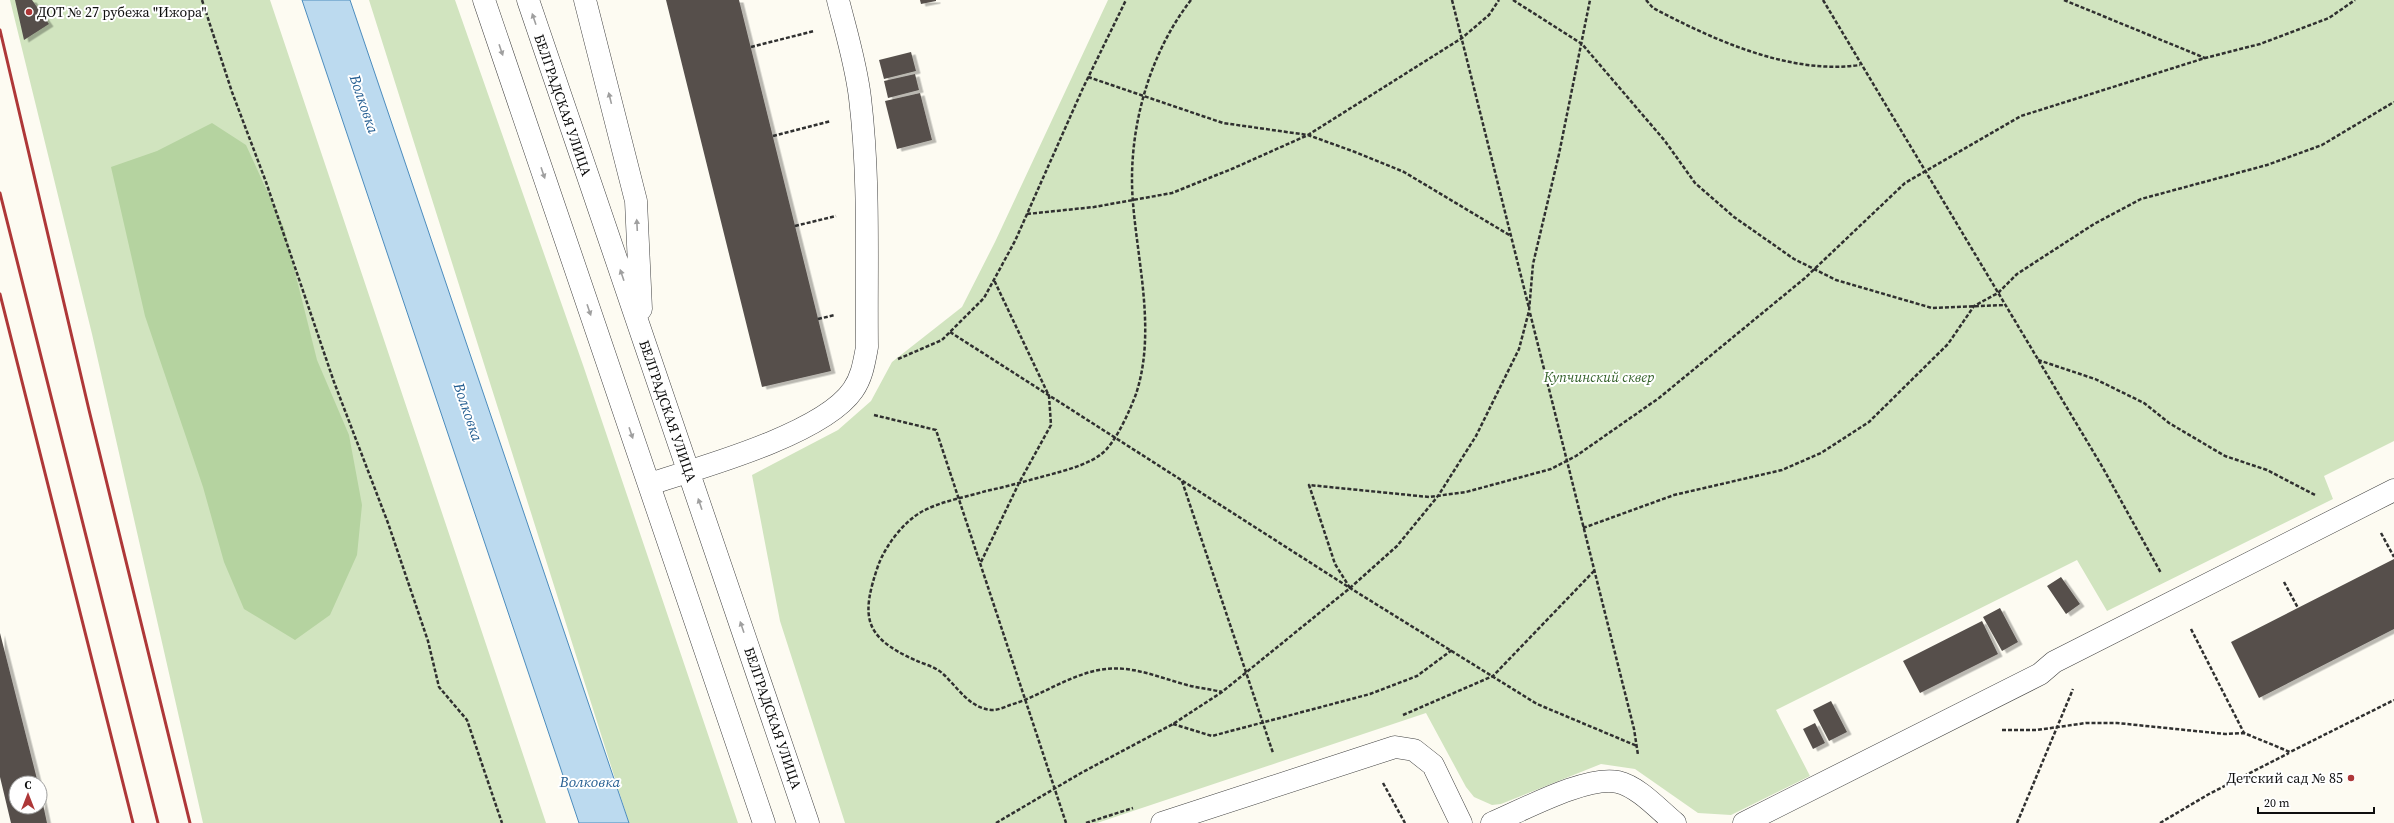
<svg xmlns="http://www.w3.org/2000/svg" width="2394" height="823" font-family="'Source Serif 4',serif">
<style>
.green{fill:#d1e4bf}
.forest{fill:#b5d3a0}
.water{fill:#bcdaef;stroke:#4c8cbd}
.building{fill:#56504c;filter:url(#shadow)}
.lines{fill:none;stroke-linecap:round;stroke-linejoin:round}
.minor-casing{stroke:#414141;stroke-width:23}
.path{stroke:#303030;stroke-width:2.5;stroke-dasharray:4 2;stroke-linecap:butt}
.minor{stroke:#fff;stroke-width:22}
.rail{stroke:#ae3738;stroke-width:3}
.oneway{fill:#9f9f9f}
.poi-dot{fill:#ae3738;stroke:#fff;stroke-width:1.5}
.labels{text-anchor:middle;stroke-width:4;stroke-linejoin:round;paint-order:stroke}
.poi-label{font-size:14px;fill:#0e0e0e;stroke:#fff;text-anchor:start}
.street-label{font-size:14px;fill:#0e0e0e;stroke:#fff}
.park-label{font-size:14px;font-style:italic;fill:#305f26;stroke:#fff}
.water-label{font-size:15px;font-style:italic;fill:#265f92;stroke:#fff}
</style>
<defs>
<filter id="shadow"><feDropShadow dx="4.5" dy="2.5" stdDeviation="0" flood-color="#0004"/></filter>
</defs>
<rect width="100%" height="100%" fill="#fdfbf2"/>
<path class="green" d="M10,0H270L546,823H203L92,334Z
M369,0H455L583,365L738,823H629Z
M1108,0H2394V441L2324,476L2333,499L2107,611L2077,560L1776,710L1810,776L1731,815L1698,813L1635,769L1601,764L1501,804L1492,805L1474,797L1466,787L1426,713L1097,823H845L780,621L752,475L838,430L871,401L892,362L962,307L995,242Z"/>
<path class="forest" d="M212,123L246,145L284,228L317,360L349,435L362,505L357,555L330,615L295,640L244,609L224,562L203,487L145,316L111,167L157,151Z"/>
<path class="water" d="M302,0H350L629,823H579Z"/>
<path class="building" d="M15,0H32L49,24L24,40Z
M666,0H739L831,371L762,387Z
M920,0H936V1L921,4Z
M911,52L916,71L884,79L879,60Z
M915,74L919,90L888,98L884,81Z
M920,93L932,140L897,149L885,101Z
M2394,559V629L2259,698L2231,642Z
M2061,577L2080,604L2066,614L2047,586Z
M2000,608L2018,642L2002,651L1983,617Z
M1982,621L1998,654L1920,693L1903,661Z
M0,633L38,783H16V807H40L41,795L47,823H11L0,777Z
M1831,701L1847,732L1829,741L1813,710Z
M1815,723L1825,743L1813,749L1803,729Z"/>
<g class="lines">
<g class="minor-casing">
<path id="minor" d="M484,0L764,823
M528,0L808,823
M585,0L636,201L641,309
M649,484C700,468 823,434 853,390C862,377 864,363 867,347C866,264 870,181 860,98C856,64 846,32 838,0
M1162,823L1395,747L1414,750L1433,765L1461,823
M1492,823C1523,810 1587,775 1618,782C1639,787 1659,810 1675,823
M1744,823L2040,674L2054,662L2394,490"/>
</g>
<path class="path" d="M202,0L232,92L266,182L334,382L388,523L428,641L439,687L467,720L502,823
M1191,0C1148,55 1127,133 1133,203C1138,265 1156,333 1136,394C1130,410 1115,445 1100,455C1088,464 1070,469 1056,473C1033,479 1010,486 986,491C966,497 942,501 923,511C904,521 885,546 878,566C861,616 863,637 915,660C923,664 934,666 942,673C958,687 969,709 993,710C998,710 1005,707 1010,705C1041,696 1067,676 1099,670C1130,664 1157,677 1187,685C1198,688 1210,689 1222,692
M1452,0L1529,308
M1513,0L1582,44L1665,141L1695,183L1734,217L1794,259L1836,280L1932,308L2006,305
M1646,0L1653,8C1714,40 1790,75 1860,65
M1823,0L2103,468L2161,573
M2064,0L2205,58
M751,47L814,31
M1088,77L1223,123L1308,135L1355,152L1404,172L1511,236
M773,136L831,121
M1027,214L1094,207L1172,193L1234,168L1308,135L1462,38L1489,15L1499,0
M795,226L836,216
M1530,313L1634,729L1638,755
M818,319L835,315
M950,332L1350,588L1537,704L1637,746
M898,359L942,340L984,298L1015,241L1083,88L1126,0
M2038,360L2095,379L2144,403L2169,423L2225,456L2267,470L2315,495
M874,415L936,430L1066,823
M1182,481L1273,753
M1583,528L1674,495L1782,470L1821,453L1869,422L1948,344L1974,306L1998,293L2017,274L2094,224L2141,199L2267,165L2322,145L2394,102
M2381,533L2394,557
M981,562L1019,483L1051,425L1049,396L994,280
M2284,582L2298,608
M1350,588L1335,564L1309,485L1429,497L1466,492L1551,469L1576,456L1659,398L1805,278L1905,183L2021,116L2205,58L2260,44L2329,18L2355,0
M2191,629L2244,733L2290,752L2394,700
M1403,715L1493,676L1594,571
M1173,724L1212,736L1370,694L1417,676L1452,650
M2002,730H2037L2086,723H2117L2225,734L2244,733
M1383,783L1405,823
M996,823L1081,773L1173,724L1222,692L1350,588L1397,546L1438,496L1476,436L1519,349L1529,311L1533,264L1559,154L1590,0
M1086,823L1133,808
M2017,823L2073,689
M2160,823L2209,794L2289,753"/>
<use href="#minor" class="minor"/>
<path class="rail" d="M0,30L89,410L190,823
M0,193L158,823
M0,294L133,823"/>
</g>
<defs><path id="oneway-solid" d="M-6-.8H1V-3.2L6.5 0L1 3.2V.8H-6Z"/></defs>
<g class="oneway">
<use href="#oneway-solid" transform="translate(534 19) rotate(-109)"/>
<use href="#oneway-solid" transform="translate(501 50) rotate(71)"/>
<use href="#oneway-solid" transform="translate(610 98) rotate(-104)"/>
<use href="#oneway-solid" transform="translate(543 173) rotate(71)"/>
<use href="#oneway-solid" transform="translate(637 225) rotate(-93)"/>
<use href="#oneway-solid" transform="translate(622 275) rotate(-109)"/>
<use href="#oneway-solid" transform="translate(589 310) rotate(71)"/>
<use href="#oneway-solid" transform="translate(631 433) rotate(71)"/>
<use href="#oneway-solid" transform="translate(700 504) rotate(-109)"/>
<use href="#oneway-solid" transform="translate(742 627) rotate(-109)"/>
</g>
<g class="poi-dot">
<circle cx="29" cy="12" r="4"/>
<circle cx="2351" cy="778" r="4"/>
</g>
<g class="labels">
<g class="poi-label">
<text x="37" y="17">ДОТ № 27 рубежа "Ижора"</text>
<text x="2343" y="783" text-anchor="end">Детский сад № 85</text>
</g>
<g class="street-label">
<text transform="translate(563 105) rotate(71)" y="5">БЕЛГРАДСКАЯ УЛИЦА</text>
<text transform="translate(668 411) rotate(71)" y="5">БЕЛГРАДСКАЯ УЛИЦА</text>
<text transform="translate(773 718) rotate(71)" y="5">БЕЛГРАДСКАЯ УЛИЦА</text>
</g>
<g class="park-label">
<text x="1599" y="382">Купчинский сквер</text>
</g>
<g class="water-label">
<text transform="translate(364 104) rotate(71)" y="5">Волковка</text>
<text transform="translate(468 412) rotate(71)" y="5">Волковка</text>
<text x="590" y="787">Волковка</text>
</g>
</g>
<g transform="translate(28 795)"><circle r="19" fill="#ffffff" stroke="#9f9f9f"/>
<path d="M0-3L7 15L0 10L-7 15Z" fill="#ae3738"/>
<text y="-6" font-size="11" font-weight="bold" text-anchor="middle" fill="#0e0e0e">С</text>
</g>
<path d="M2258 807v6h116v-6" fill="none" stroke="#0e0e0e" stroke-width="2"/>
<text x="2264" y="807" font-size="12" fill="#0e0e0e" stroke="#ffffff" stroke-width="3" paint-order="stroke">20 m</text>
</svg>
